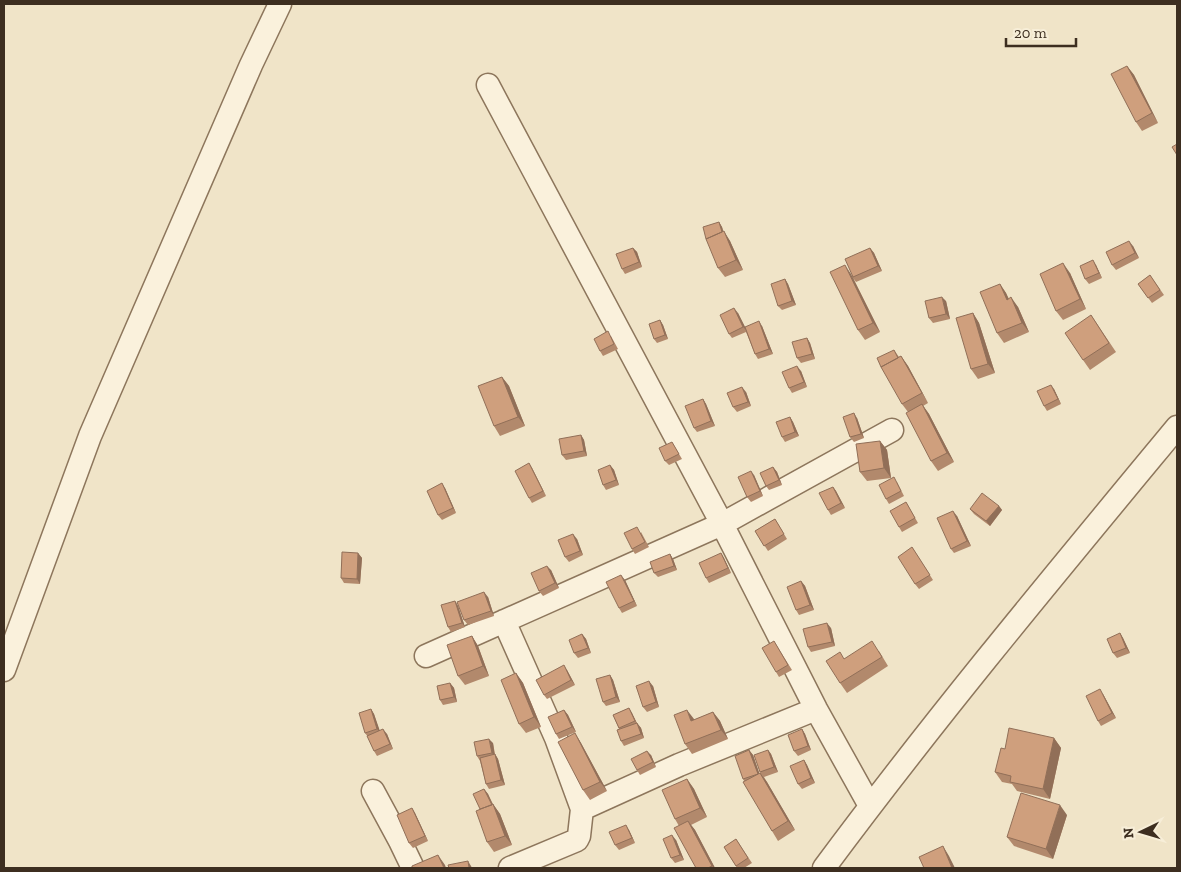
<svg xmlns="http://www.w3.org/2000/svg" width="1181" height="872" font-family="'Zilla Slab',serif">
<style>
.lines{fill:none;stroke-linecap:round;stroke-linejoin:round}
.minor-casing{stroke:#8d765c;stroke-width:25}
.minor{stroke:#faf1dc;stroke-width:22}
.wall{fill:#b2896c}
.shaded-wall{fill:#916f58}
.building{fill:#cf9f7d;stroke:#916f58}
</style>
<rect width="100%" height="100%" fill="#f0e4c8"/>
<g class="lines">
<g class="minor-casing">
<path id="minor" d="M488,85L722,524L816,709L870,806
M504,621L556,738L582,809L579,836L577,840L510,868
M426,656L722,524L892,430
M4,670L90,436L251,65L280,4
M373,791L400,841L413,868
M582,809L679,765L816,709
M824,868C936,717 1057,572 1177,427"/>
</g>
<use href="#minor" class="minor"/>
</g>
<path class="wall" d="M1127,66L1134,75L1158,123L1142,131L1136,122Z
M719,222L722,227L723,231L730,241L743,270L725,277L718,268Z
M1133,246L1139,258L1116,270L1112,265Z
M633,248L637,252L642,267L625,274L622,269Z
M870,248L874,253L882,271L856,282L853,278L880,332L865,340L858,330L852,275Z
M1096,265L1102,278L1089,284L1085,279Z
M1070,273L1086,309L1063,320L1056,311Z
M1150,275L1164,295L1152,303L1138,284Z
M785,279L788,284L796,305L782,310L778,306Z
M1000,284L1006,293L1009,299L1018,307L1029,332L1004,343L997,333Z
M946,301L950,319L933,323L929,318Z
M738,313L745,327L762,326L773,354L758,359L755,354L746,332L732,338L729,334Z
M973,313L979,323L995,373L978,379L971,369Z
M1091,315L1116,352L1090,370L1083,360Z
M660,320L663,325L668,339L657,343L654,339Z
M611,336L618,349L603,356L600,351Z
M807,338L810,343L815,359L801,363L797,358Z
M894,350L899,357L901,356L908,366L928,403L923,406L929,414L954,462L938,471L931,461L908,412L902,404Z
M801,371L807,387L792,393L789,388Z
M502,377L509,386L525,426L500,436L494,426Z
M1054,389L1061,404L1047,411L1044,406Z
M746,392L751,406L737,412L733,407Z
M703,399L706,404L715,426L697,432L694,428Z
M790,417L793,422L799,436L785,442L782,437Z
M857,418L864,438L854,442L850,437Z
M581,435L584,440L587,456L566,460L562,455Z
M880,441L887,450L891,478L867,481L860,472Z
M672,442L682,459L669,465L665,461Z
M529,463L532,468L546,496L532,503L529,498Z
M610,465L614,470L619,485L606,490L603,485Z
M773,467L777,472L782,485L769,490L766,486Z
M754,475L763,496L751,502L747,497Z
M897,482L904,496L889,504L886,499Z
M833,487L836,491L845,508L831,515L828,510Z
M445,488L456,513L442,520L438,515Z
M906,502L918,523L902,532L899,527Z
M999,506L1002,510L990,526L974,514L970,509Z
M957,516L971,546L954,553L951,549Z
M775,519L787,539L768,551L755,531Z
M641,532L649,547L635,554L632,549Z
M577,539L583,555L569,562L565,557Z
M912,547L933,580L919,589L915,584Z
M358,553L362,558L360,584L344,583L341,578Z
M721,553L724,558L731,573L709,583L706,578Z
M670,554L673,559L677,570L658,577L654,573Z
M551,570L559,588L543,596L539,591Z
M625,580L637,606L622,613L619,608Z
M801,581L805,586L814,610L799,615L796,610Z
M488,597L494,616L468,625L464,620Z
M455,601L458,606L465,627L451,632L448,627Z
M831,628L835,646L811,652L808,647Z
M1120,633L1123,638L1130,653L1117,658L1113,653Z
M582,634L586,639L591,653L578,658L574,653Z
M472,636L478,646L489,676L465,685L458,676Z
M774,641L792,670L779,677L776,672Z
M879,651L888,666L847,693L840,683L844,659Z
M567,670L575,685L547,699L544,695Z
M516,673L523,683L541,727L526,733L519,724Z
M610,675L613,680L620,702L606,706L603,702Z
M450,683L454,688L457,702L443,705L440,700Z
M653,686L659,707L647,712L643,707Z
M1103,694L1116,718L1101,726L1098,721Z
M629,708L632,713L637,723L641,728L644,738L624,746L621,741L619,729L613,715Z
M371,709L374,714L379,730L387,734L393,749L377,756L374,751L368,737L365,733Z
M564,710L568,715L576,732L559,739L556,734Z
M713,712L720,721L728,739L692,754L685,744L694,720Z
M802,729L805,734L811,750L798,756L794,751Z
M575,733L581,743L607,791L590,800L583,790Z
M1054,738L1061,748L1050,799L1017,791L1012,784L1002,782L995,772L1005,749Z
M493,743L495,754L498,759L505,785L489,789L486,784L480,761L477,756Z
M749,750L753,755L759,773H760L768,750L771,754L778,772L764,777L795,830L778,841L772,831L743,779Z
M651,755L656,767L640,775L637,770Z
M804,760L807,765L815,783L802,789L798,784Z
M687,779L694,789L707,817L691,825L695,830L715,868H696L679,826L675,819Z
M484,789L488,794L493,804L500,814L512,845L494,852L487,842L480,809Z
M412,808L415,813L428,841L413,848L409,843Z
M1067,815L1053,859L1014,846L1007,837Z
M629,830L635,843L619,850L615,845Z
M736,839L752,863L744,868H737L724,847Z
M676,840L684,860L675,863L671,858Z"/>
<path class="shaded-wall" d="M1127,66L1134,75L1158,123L1152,113Z
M719,222L722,227L726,240L723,236Z
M724,231L730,241L743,270L736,260Z
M1129,241L1133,246L1139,258L1135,253Z
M633,248L637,252L642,267L639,262Z
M870,248L874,253L882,271L878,266Z
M1093,260L1096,265L1102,278L1099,273Z
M1063,263L1070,273L1086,309L1080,299Z
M845,265L851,274L880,332L873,323Z
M785,279L788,284L796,305L792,301Z
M1000,284L1006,293L1013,309L1007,300Z
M942,297L946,301L950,319L946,314Z
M1011,297L1018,307L1029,332L1022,323Z
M734,308L738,313L747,331L743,327Z
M973,313L979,323L995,373L988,364Z
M660,320L663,325L668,339L665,335Z
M759,321L762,326L773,354L769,349Z
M807,338L810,343L815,359L812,354Z
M901,356L908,366L928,403L922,393Z
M797,366L801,371L807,387L804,382Z
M502,377L509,386L525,426L518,417Z
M1051,385L1054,389L1061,404L1058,399Z
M742,387L746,392L751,406L748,402Z
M703,399L706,404L715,426L711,421Z
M922,404L929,414L954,462L947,453Z
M854,413L857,418L864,438L861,434Z
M790,417L793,422L799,436L795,432Z
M581,435L584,440L587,456L584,451Z
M880,441L887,450L891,478L884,468Z
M529,463L532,468L546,496L543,491Z
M610,465L614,470L619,485L616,480Z
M773,467L777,472L782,485L779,480Z
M751,471L754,475L763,496L760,491Z
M442,483L445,488L456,513L453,508Z
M833,487L836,491L845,508L841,503Z
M999,506L1002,510L990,526L986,521Z
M953,511L957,516L971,546L967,541Z
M573,534L577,539L583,555L580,551Z
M358,553L362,558L360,584L357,579Z
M721,553L724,558L731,573L728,568Z
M670,554L673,559L677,570L674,566Z
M547,566L551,570L559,588L555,583Z
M621,575L625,580L637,606L634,601Z
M801,581L805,586L814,610L810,605Z
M484,592L488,597L494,616L491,611Z
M455,601L458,606L465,627L462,623Z
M827,623L831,628L835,646L832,642Z
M1120,633L1123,638L1130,653L1126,648Z
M582,634L586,639L591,653L588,648Z
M472,636L478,646L489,676L483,666Z
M564,665L567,670L575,685L571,680Z
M516,673L523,683L541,727L534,717Z
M610,675L613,680L620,702L616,697Z
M649,681L653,686L659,707L656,702Z
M450,683L454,688L457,702L454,697Z
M1100,689L1103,694L1116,718L1112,713Z
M629,708L632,713L638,726L635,721Z
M371,709L374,714L381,734L377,729Z
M564,710L568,715L576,732L572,727Z
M687,710L694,719L698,730L691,721Z
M713,712L720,721L728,739L721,730Z
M637,723L641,728L644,738L641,734Z
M383,729L387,734L393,749L390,744Z
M802,729L805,734L811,750L808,746Z
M575,733L581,743L607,791L600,782Z
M1054,738L1061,748L1050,799L1043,789Z
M489,739L493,743L495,758L492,753Z
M749,750L753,755L761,778L758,774Z
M768,750L771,754L778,772L774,767Z
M647,751L651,755L656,767L653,762Z
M495,754L498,759L505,785L501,780Z
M804,760L807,765L815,783L811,778Z
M760,773L767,782L795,830L788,821Z
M687,779L694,789L707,817L700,808Z
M484,789L488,794L495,810L492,805Z
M493,804L500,814L512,845L505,836Z
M1060,805L1067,815L1053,859L1046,849Z
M412,808L415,813L428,841L425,836Z
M688,821L695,830L715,868H714L712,866Z
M626,825L629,830L635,843L632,838Z
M672,835L676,840L684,860L680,855Z
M943,846L949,856L955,868H952Z
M438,855L445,865L446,868H444Z
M468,861L471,866L472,868H469Z"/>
<path class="building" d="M1127,66L1152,113L1136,122L1111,74Z
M1177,144V155L1172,147Z
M719,222L722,232L706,239L703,227Z
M724,231L736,260L718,268L706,239Z
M1129,241L1135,253L1112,265L1106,252Z
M633,248L639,262L622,269L616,254Z
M870,248L878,266L853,277L845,259Z
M1093,260L1099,273L1085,279L1080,266Z
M1063,263L1080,299L1056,311L1040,274Z
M845,265L873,323L858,330L830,272Z
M1150,275L1160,290L1148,298L1138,284Z
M785,279L792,301L778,306L771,284Z
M1000,284L1007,300L1011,297L1022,323L997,333L980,292Z
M942,297L946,314L929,318L925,301Z
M734,308L743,327L729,334L720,315Z
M973,313L988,364L971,369L956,318Z
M1091,315L1109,343L1083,360L1065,333Z
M660,320L665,335L654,339L649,324Z
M759,321L769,349L755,354L745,327Z
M608,331L614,344L600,351L594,339Z
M807,338L812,354L797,358L792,342Z
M894,350L898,358L881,367L877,358Z
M901,356L922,393L902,404L881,367Z
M797,366L804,382L789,388L782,372Z
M502,377L518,417L494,426L478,386Z
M1051,385L1058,399L1044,406L1037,391Z
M742,387L748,402L733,407L727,393Z
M703,399L711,421L694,428L685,406Z
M922,404L947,453L931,461L906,413Z
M854,413L861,434L850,437L843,417Z
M790,417L795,432L782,437L776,422Z
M581,435L584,451L562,455L559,439Z
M880,441L884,468L860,472L856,444Z
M672,442L679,454L665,461L659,448Z
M529,463L543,491L529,498L515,471Z
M610,465L616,480L603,485L598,470Z
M773,467L779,480L766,486L760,473Z
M751,471L760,491L747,497L738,477Z
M894,477L901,491L886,499L879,485Z
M442,483L453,508L438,515L427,491Z
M833,487L841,503L828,510L819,493Z
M982,493L999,506L986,521L970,509Z
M906,502L915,518L899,527L890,511Z
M953,511L967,541L951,549L937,518Z
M775,519L784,534L764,546L755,531Z
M637,527L645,542L632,549L624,533Z
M573,534L580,551L565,557L558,540Z
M912,547L930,575L915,584L898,557Z
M342,552L358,553L357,579L341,578Z
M721,553L728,568L706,578L699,563Z
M670,554L674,566L654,573L650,562Z
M547,566L555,583L539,591L531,573Z
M621,575L634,601L619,608L606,582Z
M801,581L810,605L796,610L787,587Z
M484,592L491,611L464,620L457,602Z
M455,601L462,623L448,627L441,605Z
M827,623L832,642L808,647L803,629Z
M1120,633L1126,648L1113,653L1107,639Z
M582,634L588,648L574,653L569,640Z
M472,636L483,666L458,676L447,645Z
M774,641L788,665L776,672L762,648Z
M872,641L882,657L840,683L826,661L840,652L844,659Z
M564,665L571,680L544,695L536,680Z
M516,673L534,717L519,724L501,680Z
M610,675L616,697L603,702L596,679Z
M649,681L656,702L643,707L636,686Z
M450,683L454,697L440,700L437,686Z
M1100,689L1112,713L1098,721L1086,696Z
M629,708L635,721L619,728L613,715Z
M371,709L377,729L365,733L359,713Z
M564,710L572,727L556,734L548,717Z
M687,710L691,721L713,712L721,730L685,744L674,715Z
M637,723L641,734L621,741L617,730Z
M1009,728L1054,738L1043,789L1010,782L1011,776L995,772L1001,748L1005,749Z
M383,729L390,744L374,751L367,736Z
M802,729L808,746L794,751L788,735Z
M575,733L600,782L583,790L558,742Z
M489,739L492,753L477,756L474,742Z
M749,750L758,774L743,779L735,756Z
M768,750L774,767L760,772L754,755Z
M647,751L653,762L637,770L631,759Z
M495,754L501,780L486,784L480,758Z
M804,760L811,778L798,784L790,766Z
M760,773L788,821L772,831L743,782Z
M687,779L700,808L675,819L662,790Z
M484,789L492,805L480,809L473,794Z
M1021,793L1060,805L1046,849L1007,837Z
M493,804L505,836L487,842L476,811Z
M412,808L425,836L409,843L397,815Z
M688,821L712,866L708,868H696L674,828Z
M626,825L632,838L615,845L609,832Z
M672,835L680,855L671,858L663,839Z
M736,839L748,858L736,866L724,847Z
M943,846L952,868H924L919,857Z
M438,855L444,868H412V866Z
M468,861L469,868H449L448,865Z"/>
<rect width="1181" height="872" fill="none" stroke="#3d2e20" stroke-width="10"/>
<g transform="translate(1141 832) rotate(265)" stroke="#f7eed8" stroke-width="4" paint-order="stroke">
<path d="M0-4L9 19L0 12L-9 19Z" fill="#3d2e20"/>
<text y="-8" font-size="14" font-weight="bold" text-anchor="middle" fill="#3d2e20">N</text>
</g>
<path d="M1006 38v8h70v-8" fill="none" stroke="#3d2e20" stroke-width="2.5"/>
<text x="1014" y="38" font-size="15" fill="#3d2e20" stroke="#f7eed8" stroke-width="4" paint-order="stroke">20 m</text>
</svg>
